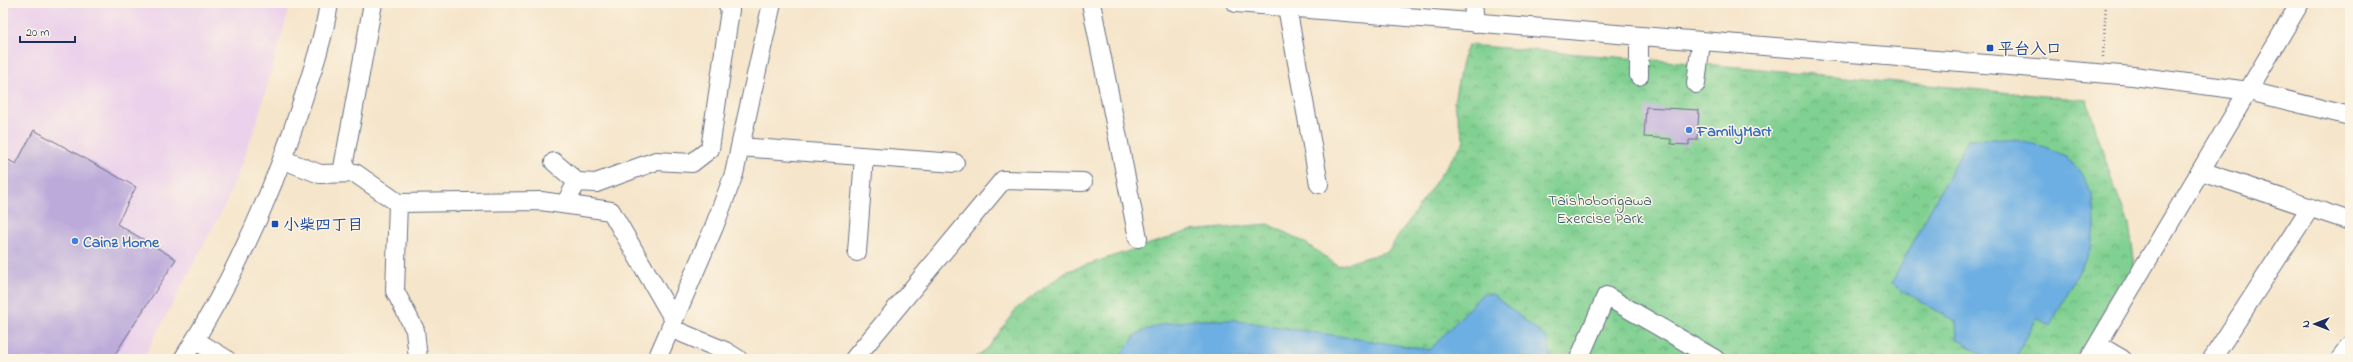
<svg xmlns="http://www.w3.org/2000/svg" width="2353" height="362" font-family="'Indie Flower','Klee One',sans-serif">
<style>
.built{fill:#ebd1eb}
.park{fill:url(#park-crowns);stroke:#4e8078}
.water{fill:#6dafe2;stroke:#446fa0}
.building{fill:#bcaada}
.lines{fill:none;stroke-linecap:round;stroke-linejoin:round}
.minor-casing{stroke:#676f84;stroke-width:20}
.path{stroke:#676f84;stroke-width:2.5;stroke-dasharray:1 3;stroke-linecap:butt}
.minor{stroke:#fff;stroke-width:18}
.transit-dot{fill:#1a4fb4;stroke:#fcf5e5;stroke-width:1.5}
.shop-dot{fill:#3f7fe0;stroke:#fcf5e5;stroke-width:1.5}
.labels{text-anchor:middle;stroke-width:3;stroke-linejoin:round;paint-order:stroke}
.transit-label{font-size:16px;font-weight:bold;fill:#164399;stroke:#fcf5e5;text-anchor:start}
.shop-label{font-size:16px;font-weight:bold;fill:#366cbe;stroke:#fcf5e5;text-anchor:start}
.park-label{font-size:16px;fill:#34576b;stroke:#fcf5e5}
</style>
<defs>
<pattern id="park-crowns" width="20" height="18" patternUnits="userSpaceOnUse"><rect width="20" height="18" fill="#80d091"/><path d="M2 6a3 3 0 1 1 6 0M12 15a3 3 0 1 1 6 0" fill="none" stroke="#68a97a"/></pattern>
</defs>
<rect width="100%" height="100%" fill="#fcf5e5"/>
<filter id="ink" filterUnits="userSpaceOnUse"><feTurbulence type="fractalNoise" baseFrequency=".025" numOctaves="2"/><feDisplacementMap in="SourceGraphic" scale="8" xChannelSelector="R" yChannelSelector="G"/><feConvolveMatrix kernelMatrix="1 2 1 2 8 2 1 2 1" color-interpolation-filters="sRGB"/></filter>
<filter id="wash" filterUnits="userSpaceOnUse"><feTurbulence type="fractalNoise" baseFrequency=".012" numOctaves="4" result="noise"/><feDisplacementMap in="SourceGraphic" scale="16" xChannelSelector="R" yChannelSelector="G"/><feGaussianBlur stdDeviation="0.9" result="paint"/><feColorMatrix in="noise" values="0 0 0 0 0 0 0 0 0 0 0 0 0 0 0 0 0 1.4 0 .05"/><feComposite in="paint" operator="in"/></filter>
<g filter="url(#wash)">
<rect width="100%" height="100%" fill="#f5e5ca"/>
<path class="built" d="M3,3H291L254,131L225,205L143,359H3Z"/>
<path class="park" d="M1468,45L1739,67L2087,100L2112,181L2129,224L2136,273L2084,359H973L988,348L1016,309L1065,272L1189,231L1268,224L1304,242L1338,266L1388,251L1464,141L1454,102L1462,61Z"/>
<path class="water" d="M1968,139H2010L2042,146L2066,156L2083,176L2093,196L2095,220L2091,249L2050,326L2037,318L2015,359H1988L1957,339L1956,322L1891,284Z
M1482,294H1492L1547,338L1552,359H1117L1138,333L1163,324L1196,320H1233L1430,350Z"/>
<g id="blocks">
<path class="building" d="M1646,107L1699,110L1697,140H1689V145L1671,144V139L1644,137Z
M34,130L136,187L117,224L176,259L112,359H3V157L16,164Z"/>
</g>
</g>
<g filter="url(#ink)">
<use href="#blocks" fill-opacity="0" stroke="#676f84" stroke-width="1"/>
<g class="lines">
<g class="minor-casing">
<path id="minor" d="M1091,3L1138,238
M1236,3L2133,76L2249,91L2350,116
M1473,3L1475,23
M1287,7L1319,184
M1639,37V76
M1696,84L1701,42
M740,147L955,163
M284,160L320,174L355,173L398,203L541,201L611,211L674,320
M554,162L577,182
M2201,171L2350,221
M342,173L373,3
M398,203L395,291L415,330L418,359
M565,204L577,182L596,183L656,161L692,163L710,149L730,10L727,3
M857,252L864,157
M670,328L725,351L738,359
M195,340L226,359
M2098,345L2122,359
M183,359C234,279 272,195 301,105C312,72 324,37 329,3
M657,359L714,227L734,174L772,3
M854,359L1003,180L1083,182
M1579,359L1606,296L1715,359
M2089,359L2300,3
M2212,359L2310,208
M2340,359L2350,346"/>
</g>
<path class="path" d="M2103,57L2106,3"/>
<use href="#minor" class="minor"/>
</g>
</g>
<g class="transit-dot">
<rect x="1986" y="44" width="8" height="8" rx="2"/>
<rect x="271" y="220" width="8" height="8" rx="2"/>
</g>
<g class="shop-dot">
<circle cx="1689" cy="130" r="4"/>
<circle cx="75" cy="241" r="4"/>
</g>
<g class="labels">
<g class="transit-label">
<text x="1998" y="54">平台入口</text>
<text x="283" y="230">小柴四丁目</text>
</g>
<g class="shop-label">
<text x="1697" y="136">FamilyMart</text>
<text x="83" y="247">Cainz Home</text>
</g>
<g class="park-label">
<text x="1600" y="205">Taishoborigawa<tspan x="1600" dy="18">Exercise Park</tspan></text>
</g>
</g>
<rect width="2353" height="362" fill="none" stroke="#fcf5e5" stroke-width="16"/>
<g transform="translate(2315 324) rotate(270)" stroke="#fcf5e5" stroke-width="3" paint-order="stroke">
<path d="M0-3L7 15L0 10L-7 15Z" fill="#1b2f5e"/>
<text y="-6" font-size="11" font-weight="bold" text-anchor="middle" fill="#1b2f5e">N</text>
</g>
<path d="M20 36v6h55v-6" fill="none" stroke="#1b2f5e" stroke-width="2"/>
<text x="26" y="36" font-size="12" fill="#1b2f5e" stroke="#fcf5e5" stroke-width="3" paint-order="stroke">20 m</text>
</svg>
